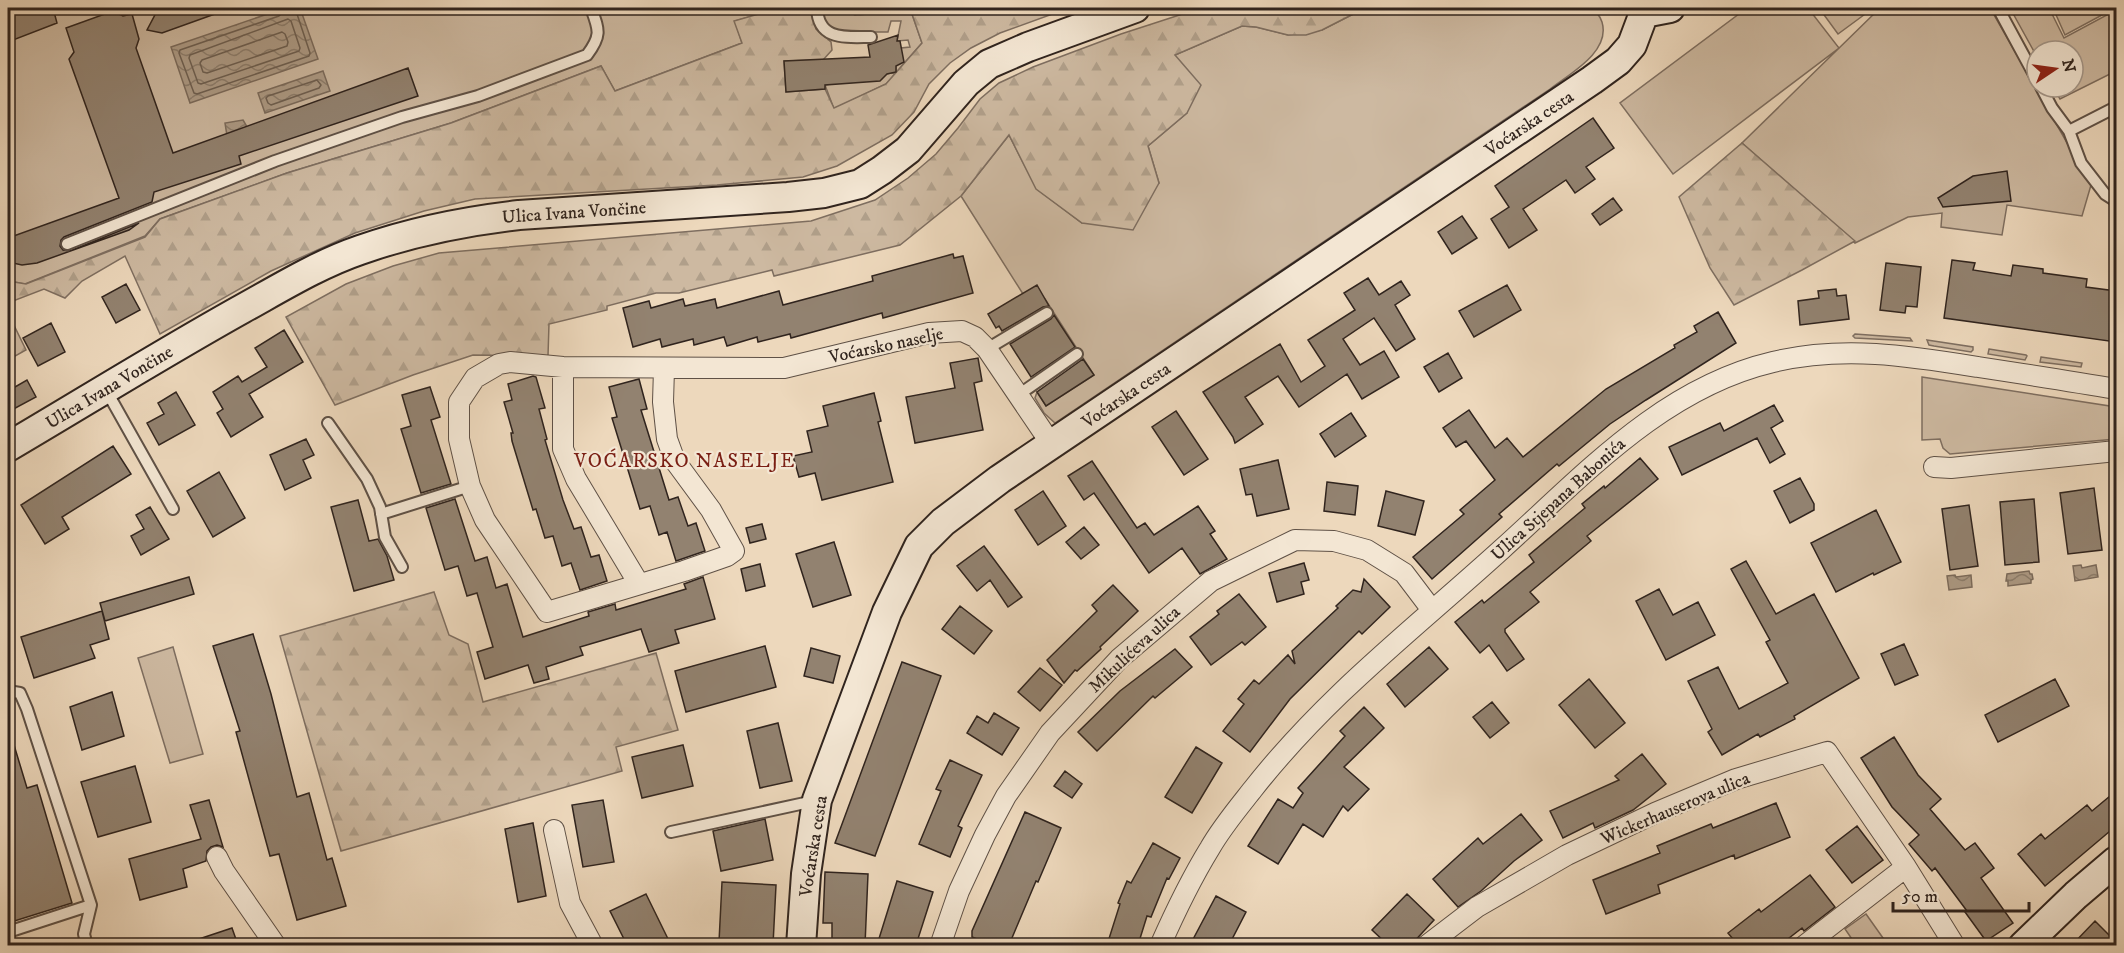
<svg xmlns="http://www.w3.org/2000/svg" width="2124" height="953" font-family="'IM FELL DW Pica',serif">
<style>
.green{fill:#cdb9a1;stroke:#7e6e60;stroke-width:1.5}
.forest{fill:url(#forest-firs);stroke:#7e6e60;stroke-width:1.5}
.water{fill:url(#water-waves);stroke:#7b6b5c;stroke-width:1.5}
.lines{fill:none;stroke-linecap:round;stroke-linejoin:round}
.shore{stroke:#6e6052;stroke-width:1.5}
.building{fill:#928270;stroke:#30241e;stroke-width:1.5}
.lane-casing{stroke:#5f5146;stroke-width:14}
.street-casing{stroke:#5f5146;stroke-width:22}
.secondary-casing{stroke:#30241e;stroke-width:32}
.lane{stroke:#f3e6d3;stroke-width:10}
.street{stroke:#f3e6d3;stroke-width:20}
.secondary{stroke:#f3e6d3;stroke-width:28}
.labels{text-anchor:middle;stroke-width:4.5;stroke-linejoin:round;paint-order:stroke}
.street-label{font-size:18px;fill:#30241e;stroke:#f3e6d3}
.neighbourhood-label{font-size:20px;letter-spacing:1.5px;fill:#7a1f14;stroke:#f3e6d3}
</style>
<defs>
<pattern id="forest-firs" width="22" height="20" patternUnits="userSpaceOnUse" patternTransform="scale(1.5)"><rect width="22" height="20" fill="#cdb9a1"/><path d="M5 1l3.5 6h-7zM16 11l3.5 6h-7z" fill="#b09f8a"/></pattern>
<pattern id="water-waves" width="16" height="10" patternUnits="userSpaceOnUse" patternTransform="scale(1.5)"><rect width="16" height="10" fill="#ad9b86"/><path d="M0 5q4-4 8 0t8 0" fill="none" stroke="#8d7e6d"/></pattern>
</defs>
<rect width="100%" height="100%" fill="#edd8bc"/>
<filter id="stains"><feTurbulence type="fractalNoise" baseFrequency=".00333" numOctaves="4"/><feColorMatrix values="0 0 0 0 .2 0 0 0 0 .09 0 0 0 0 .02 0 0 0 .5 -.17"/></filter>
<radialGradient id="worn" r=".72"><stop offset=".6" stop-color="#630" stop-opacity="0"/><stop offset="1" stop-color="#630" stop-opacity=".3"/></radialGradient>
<path class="green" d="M8,8H780L735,21L742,43L615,91L601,66L451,123L287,173L160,219L145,236L25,284L8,281Z
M821,8H840L855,15L872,12L879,8H901L912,14L922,43L886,84L834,109L825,85L896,72V66L901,48L910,47L908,40L897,41L901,21H891L888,32C867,31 820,39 821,8Z
M1365,8H1591C1596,11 1600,16 1602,22C1611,52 1569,74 1550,89L1055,423L1044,413L1035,398L1037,392L1046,406L1094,375L1045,299L1023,294L961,196L1009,135L1037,189L1082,223L1159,183L1148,146L1187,113L1175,55L1242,26L1256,27L1288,35L1322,30Z
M1747,8H1808L1839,48L1673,174L1620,103Z
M1819,8H1871L1872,9L1838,34Z
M1880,8H1990L2091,185L2082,216L2007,205L2002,235L1941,227L1942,213L1908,217L1855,243L1742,143Z
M2010,8H2049L2064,38L2116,10V71L2060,99L2053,87H2073V51H2037V57Z
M2053,8H2115L2065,35Z
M1855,334L1910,338L1912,341L1855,338L1853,336Z
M1927,340L1973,347V350L1971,352L1934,346L1929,345Z
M1989,349L2026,355L2027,356L2025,360L1988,354Z
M2041,357L2082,363L2081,367L2040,362Z
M1922,377L2116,407V439L1950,454L1943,448L1940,439L1922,440Z
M173,647L203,754L170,763L138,658Z
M1866,914L1888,945H1856L1845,929Z"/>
<path class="forest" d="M780,8H811L816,29L831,42L832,50L823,60L784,61L786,92L825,89L834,108L886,84L922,43L912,14L901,8H1069L1000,33L971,48L950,63L929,84L914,112L892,135L837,166L803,177L717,185L475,199L424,211L355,233L271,271L160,334L125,256L82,281L65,298L44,289L8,303V281L26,284L145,237L160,219L287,173L451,123L601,66L615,91L742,43L734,21Z
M840,8H879C864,18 856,16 840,8Z
M1201,8H1365L1322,30L1306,35H1288L1256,27L1242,26L1175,55L1201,85L1187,113L1148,146L1159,183L1133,230L1082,223L1036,189L1009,135L961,196L900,245L774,276L772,270L679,293H656L607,306V310L549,324L548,356L473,355L413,375L335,405L286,317L346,284L393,266L439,253L811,221L875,200L908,178L936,154L958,128L980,99L999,83L1033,67L1121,34Z
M1742,143L1855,241L1802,270L1734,305L1710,268L1679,197Z
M8,313L26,350L8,360Z
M434,592L449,635L468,644L483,702L656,653L678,730L616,747L622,771L341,851L280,636Z"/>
<path class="water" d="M285,8H300L318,59L190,103L171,47Z
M323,71L330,91L265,113L258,93Z
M243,120L246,125L249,136L228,142L225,123Z
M2081,565L2082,568L2096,565L2098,577L2075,581L2073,566Z
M2029,571L2030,574H2032L2033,579L2031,580V583L2008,586V581H2006L2007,574Z
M1955,575L1956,577L1971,575L1972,587L1949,590L1947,576Z"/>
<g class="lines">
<path class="shore" d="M283,8L282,13L279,16L180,50L179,53L194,93L197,94L309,56L310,53L295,8
M288,19L291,21L300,48L299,51L201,84L198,83L189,58L190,55Z
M282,32L285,34L288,42L287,46L207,73L203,72L200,63L202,60Z
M317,80L321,85L319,88L271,105L268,103L266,98L268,96Z"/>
</g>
<path class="building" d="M18,8H53L57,23L8,42V11Z
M164,8H225L226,10L162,33L147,30L156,13L165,11Z
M113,11L123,16L132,14L139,39L136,48L173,153L408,68L418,96L239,156L241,164L154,192L152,202L64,237L61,240L60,246L63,250L70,251L139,223L129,230L37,263L22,265L8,262V238L119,198L69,59L74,52L66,28Z
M898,35L897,41H900L904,62L896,66V72L887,74L880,81L825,85V89L786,92L784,61L870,57L868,45Z
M1593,118L1614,148L1586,167L1595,179L1575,193L1566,180L1523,209L1537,230L1509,248L1491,219L1509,207L1495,186Z
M2007,171L2011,201L1943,207L1938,198L1973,176Z
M1613,198L1622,210L1600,225L1592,214Z
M1462,216L1477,238L1452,254L1438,232Z
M953,254L954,258L963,256L973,293L883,318L882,313L791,338L790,334L758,342L757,337L727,346L724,337L694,345L693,339L662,347L660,339L633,347L623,308L649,301L651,308L683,299L685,306L715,299L717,308L779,291L783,305L873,281L872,276Z
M1952,260L1975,263L1973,270L2011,276L2013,265L2043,269V273L2087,279L2086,287L2116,291V342L1944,318Z
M1886,263L1921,267L1917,307L1906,306L1905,313L1880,310Z
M1368,278L1379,295L1401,281L1410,295L1395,305L1415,339L1396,351L1374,318L1343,339L1360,365L1384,351L1399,377L1362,399L1347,374L1299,407L1278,376L1245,397L1263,424L1235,443L1233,437L1203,392L1280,344L1301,382L1325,366L1308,340L1355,310L1344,293Z
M126,284L140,310L116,323L102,297Z
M1037,285L1049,306L1043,307L1002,331L999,326L996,328L988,314Z
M1507,285L1521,310L1474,337L1459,311Z
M1836,289L1837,296L1846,295L1849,319L1800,325L1798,301L1819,298L1818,291Z
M1718,312L1736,343L1646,400L1610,424L1559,466L1557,464L1499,514L1502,517L1432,579L1413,557L1464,514L1460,510L1495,480L1466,441L1456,447L1443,428L1469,410L1495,448L1507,438L1523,457L1606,389L1675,348L1674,345L1697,332L1694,326Z
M1054,315L1075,347L1031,377L1010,344L1051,319Z
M51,323L65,352L38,366L23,338Z
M284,330L303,362L249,394L263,417L231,437L217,413L223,409L213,392L238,376L242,382L267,367L255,348Z
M1448,353L1462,378L1439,392L1424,367Z
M978,358L982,381L974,383L983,430L915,443L906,397L955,388L950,363Z
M1083,359L1094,375L1046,406L1037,392Z
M533,376L536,377L545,408L539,409L547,439L545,440L563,500L574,529L581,527L591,557L599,555L607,581L580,590L571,563L562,566L553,536L545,538L536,509L533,510L512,441L511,433H513L504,402L512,400L508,384Z
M639,379L647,409L641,410L669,500L678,497L688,526L696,523L705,551L676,561L667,532L659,535L650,506L640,509L612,418L617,417L609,387Z
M27,380L36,397L8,412V391Z
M430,387L440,417L431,420L451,484L421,493L401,429L411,426L402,395Z
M176,392L195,425L159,445L147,423L164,414L158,403Z
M874,393L881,421L878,422L893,482L822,500L815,473L799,477L793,456L812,452L807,431L828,426L823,406Z
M1774,405L1783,421L1771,428L1785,454L1770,463L1757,438L1682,475L1669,447L1720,423L1724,431Z
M1176,411L1208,459L1184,475L1152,427Z
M1351,413L1366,436L1335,457L1320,434Z
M306,439L314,455L303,460L311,478L285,490L270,455Z
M113,446L131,474L62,517L69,529L45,544L21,505Z
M1640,458L1658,479L1587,536L1591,541L1530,592L1539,602L1505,629V632L1524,659L1507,671L1489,645L1480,653L1455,622L1482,600L1484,603L1534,562L1529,555L1585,508L1582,504L1604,486L1605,488Z
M1278,460L1289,509L1257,516L1252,494L1246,495L1240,469Z
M1092,461L1137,528L1145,523L1154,535L1198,506L1215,531L1210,534L1227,559L1200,574L1182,548L1149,573L1094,493L1084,500L1068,476Z
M219,472L245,518L213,537L187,491Z
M1800,478L1814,504V510L1790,523L1774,491Z
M1327,482L1358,486L1355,515L1324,511Z
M2094,488L2102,550L2068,554L2060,493Z
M1043,491L1066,526L1038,545L1015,510Z
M1386,491L1424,501L1415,535L1378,526Z
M455,499L475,561L487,557L496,588L507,584L523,637L589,616L588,612L615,604L616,610L686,589L684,584L703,577L715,619L675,630L679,643L649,652L641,629L580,647L583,655L546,667L549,679L534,683L528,665L485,679L477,652L493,647L477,593L467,596L458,566L445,570L426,508Z
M2034,499L2039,562L2005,565L2000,502Z
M358,500L369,541L378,539L387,556L394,580L354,591L331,507Z
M1969,505L1978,566L1950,570L1942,509Z
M150,507L169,539L141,555L131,536L144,529L136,515Z
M1876,510L1901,562L1874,575L1873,573L1836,592L1811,543Z
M762,524L766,539L750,543L746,528Z
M1084,527L1099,545L1081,559L1066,542Z
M834,542L851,595L813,607L796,554Z
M984,546L1022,597L1008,607L990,580L977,591L957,566Z
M1746,561L1776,614L1814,594L1859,678L1794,716L1795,719L1760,737L1758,734L1722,755L1708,732L1712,729L1688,681L1718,667L1739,709L1788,683L1766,642L1770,640L1731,569Z
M1304,563L1309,580L1301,582L1304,594L1277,602L1269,573Z
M760,564L765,586L746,591L741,569Z
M189,577L194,594L105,621L100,603Z
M1364,579L1390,607L1362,634L1359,631L1290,699L1250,752L1223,731L1244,704L1238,699L1254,680L1259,684L1288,655L1295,664L1292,651L1338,608L1336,606L1353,590L1361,592Z
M1113,585L1138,611L1100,647L1101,649L1077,671L1075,670L1064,683L1047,660L1097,611L1092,605Z
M1659,589L1673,615L1698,602L1715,635L1666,660L1636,601Z
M1239,594L1266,627L1245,645L1242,642L1211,665L1190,637L1219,614L1217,611Z
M960,606L992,631L974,654L942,629Z
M102,611L109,639L90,645L95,658L34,678L21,637Z
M253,634L271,694L297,797L309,793L327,860L332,858L346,906L297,920L279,854L270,856L236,732L240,731L213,646Z
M1904,644L1918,675L1895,685L1881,654Z
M765,646L776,687L686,712L675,671Z
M1429,647L1448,669L1405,707L1387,684Z
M811,648L840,656L833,683L804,676Z
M1175,649L1192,667L1155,698L1153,696L1097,751L1078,732L1120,691Z
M902,662L941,676L875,856L835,843Z
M1040,668L1062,685L1040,711L1018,692Z
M1589,679L1625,723L1595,748L1559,705Z
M2055,679L2069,706L1998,742L1985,715Z
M112,692L124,736L82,750L70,707Z
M1492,702L1509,723L1490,738L1473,717Z
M1364,707L1384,728L1344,767L1369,789L1348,811L1343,806L1323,837L1303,824L1278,864L1248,846L1278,799L1293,808L1303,793L1298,788L1345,736L1340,731Z
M994,713L1019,728L1002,755L967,733L977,716L988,723Z
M778,723L792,781L760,788L747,731Z
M11,735L27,788L37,785L72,903L8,923V736Z
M1894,737L1918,775L1941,799L1930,809L1965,850L1975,843L1994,868L1981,878L2013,923L1986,941L1965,912L1967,911L1935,868L1932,871L1909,844L1919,835L1892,807L1861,758Z
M683,745L693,786L642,798L632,757Z
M1196,747L1222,763L1192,813L1165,797Z
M1642,754L1666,784L1633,810L1595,828L1593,823L1563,838L1550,811L1619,780L1615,776Z
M950,760L982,775L958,826L962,828L950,857L919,844L941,791L936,789Z
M135,766L151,822L98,837L81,782Z
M1065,771L1082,784L1072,798L1054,786Z
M2116,791V826L2045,886L2018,854L2041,834L2045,839L2087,805L2092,811Z
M209,800L223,847L217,845L211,847L207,851L206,861L183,869L187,887L140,900L129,859L201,839L190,805Z
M603,800L614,862L583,867L572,805Z
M1776,803L1790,837L1735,859L1734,855L1658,885L1660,893L1606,914L1593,880L1660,853L1657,846L1711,824L1713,828Z
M1025,812L1061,828L1038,882L1036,881L1009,945H992L972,937V931Z
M1521,814L1542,840L1514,861L1481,891L1458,907L1433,879L1478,838L1483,844Z
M765,819L773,860L721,871L713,831Z
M533,823L546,896L518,902L505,829Z
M1857,826L1883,860L1852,883L1826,850Z
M1153,843L1180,858L1169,879L1167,878L1151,917L1147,916L1138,945H1107L1120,904L1118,903L1127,881L1131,883Z
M825,872L868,874L865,945H832V923H823Z
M1810,875L1835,907L1804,931L1802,928L1780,945H1738L1728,933L1759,909L1761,912Z
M897,881L933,892L916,945H877Z
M722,882L776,885L773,945L719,942Z
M646,894L671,945H627L610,911Z
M1407,894L1434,920L1411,945H1388L1372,930Z
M1216,896L1246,912L1229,945H1190Z
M2095,921L2116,942V945H2072Z
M232,928L238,945H188L187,943Z"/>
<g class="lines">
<g class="lane-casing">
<path id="lane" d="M817,8C818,41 846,37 871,37
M1998,8L2037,80
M2041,87L2052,108L2069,131L2081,163L2105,194L2116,201
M2069,131L2116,107
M67,244L275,161L402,117L478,96L587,55C602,35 599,30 591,8
M987,349L1047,313
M106,390L173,509
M1017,396L1077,354
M328,423L367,479L380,507L385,537L402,567
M381,514L470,486
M8,691L20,693L27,709L91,905L84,934L87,946
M671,832L814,801
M8,932L91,905"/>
</g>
<g class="street-casing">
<path id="street" d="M563,367V449L576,479L639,584
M664,369L663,402L667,439L675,461L711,510L734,551L727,556L684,571L547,612L485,520L470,486L459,439V402L475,378L499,364L510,362L563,367L784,368L929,333L962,331L975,337L987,349L1052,445
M1934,467L1951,468L2116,451
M554,830L570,903L593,946
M217,857L224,871L276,946
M940,946L959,891L985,835L1006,796L1050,733L1119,659L1211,581L1295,540L1334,541L1367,550L1404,573L1432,610
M1160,946C1175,912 1191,879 1210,848C1222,827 1238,808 1253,789C1327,695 1414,629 1502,549C1583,476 1662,388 1773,362C1843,345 1910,356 1978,367C2024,374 2070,381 2116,389
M1426,946L1477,907L1567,855L1655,813L1736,779L1827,752L1906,867L1955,946
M1804,946L1906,867"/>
</g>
<g class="secondary-casing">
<path id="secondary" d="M1644,13L1670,8
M8,447C86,401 163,353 242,309C280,288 319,264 360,250C411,232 466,221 519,215L788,197L824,193L860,184L882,170L908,150L966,83L989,64L1028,47L1135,8
M801,946L806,874L817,800L887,612L919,546L943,522L1000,479L1592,80L1618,61L1632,45L1644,13
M2023,946L2076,895L2116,861"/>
</g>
<use href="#lane" class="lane"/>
<use href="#street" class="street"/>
<use href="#secondary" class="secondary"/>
</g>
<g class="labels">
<g class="street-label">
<text transform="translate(1529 123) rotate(-34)" y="6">Voćarska cesta</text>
<text transform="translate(574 212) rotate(-4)" y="6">Ulica Ivana Vončine</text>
<text transform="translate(886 345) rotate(-12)" y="6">Voćarsko naselje</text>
<text transform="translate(109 387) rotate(-31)" y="6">Ulica Ivana Vončine</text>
<text transform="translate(1126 395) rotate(-34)" y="6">Voćarska cesta</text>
<text transform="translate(1558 499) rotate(-42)" y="6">Ulica Stjepana Babonića</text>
<text transform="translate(1134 649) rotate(-43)" y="6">Mikulićeva ulica</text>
<text transform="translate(1675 808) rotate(-23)" y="6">Wickerhauserova ulica</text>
<text transform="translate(813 846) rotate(-81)" y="6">Voćarska cesta</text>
</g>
<g class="neighbourhood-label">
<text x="685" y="467">VOĆARSKO NASELJE</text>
</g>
</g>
<rect width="2124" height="953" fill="none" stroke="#edd8bc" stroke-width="30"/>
<rect x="9" y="9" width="2106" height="935" fill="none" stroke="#30241e" stroke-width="3"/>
<rect x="15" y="15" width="2094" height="923" fill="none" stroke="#30241e" stroke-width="1.5"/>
<g transform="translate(2055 69) rotate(77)"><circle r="28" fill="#f3e6d3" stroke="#a5988b" stroke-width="1.5"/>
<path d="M0-4.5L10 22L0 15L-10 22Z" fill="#8f2418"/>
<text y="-9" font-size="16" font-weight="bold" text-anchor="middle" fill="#30241e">N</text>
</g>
<path d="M1893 902v9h136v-9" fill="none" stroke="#30241e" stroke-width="3"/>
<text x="1902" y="902" font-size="18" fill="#30241e" stroke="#f3e6d3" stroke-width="4.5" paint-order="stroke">50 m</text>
<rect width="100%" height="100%" filter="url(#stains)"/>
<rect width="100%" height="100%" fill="url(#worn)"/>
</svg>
